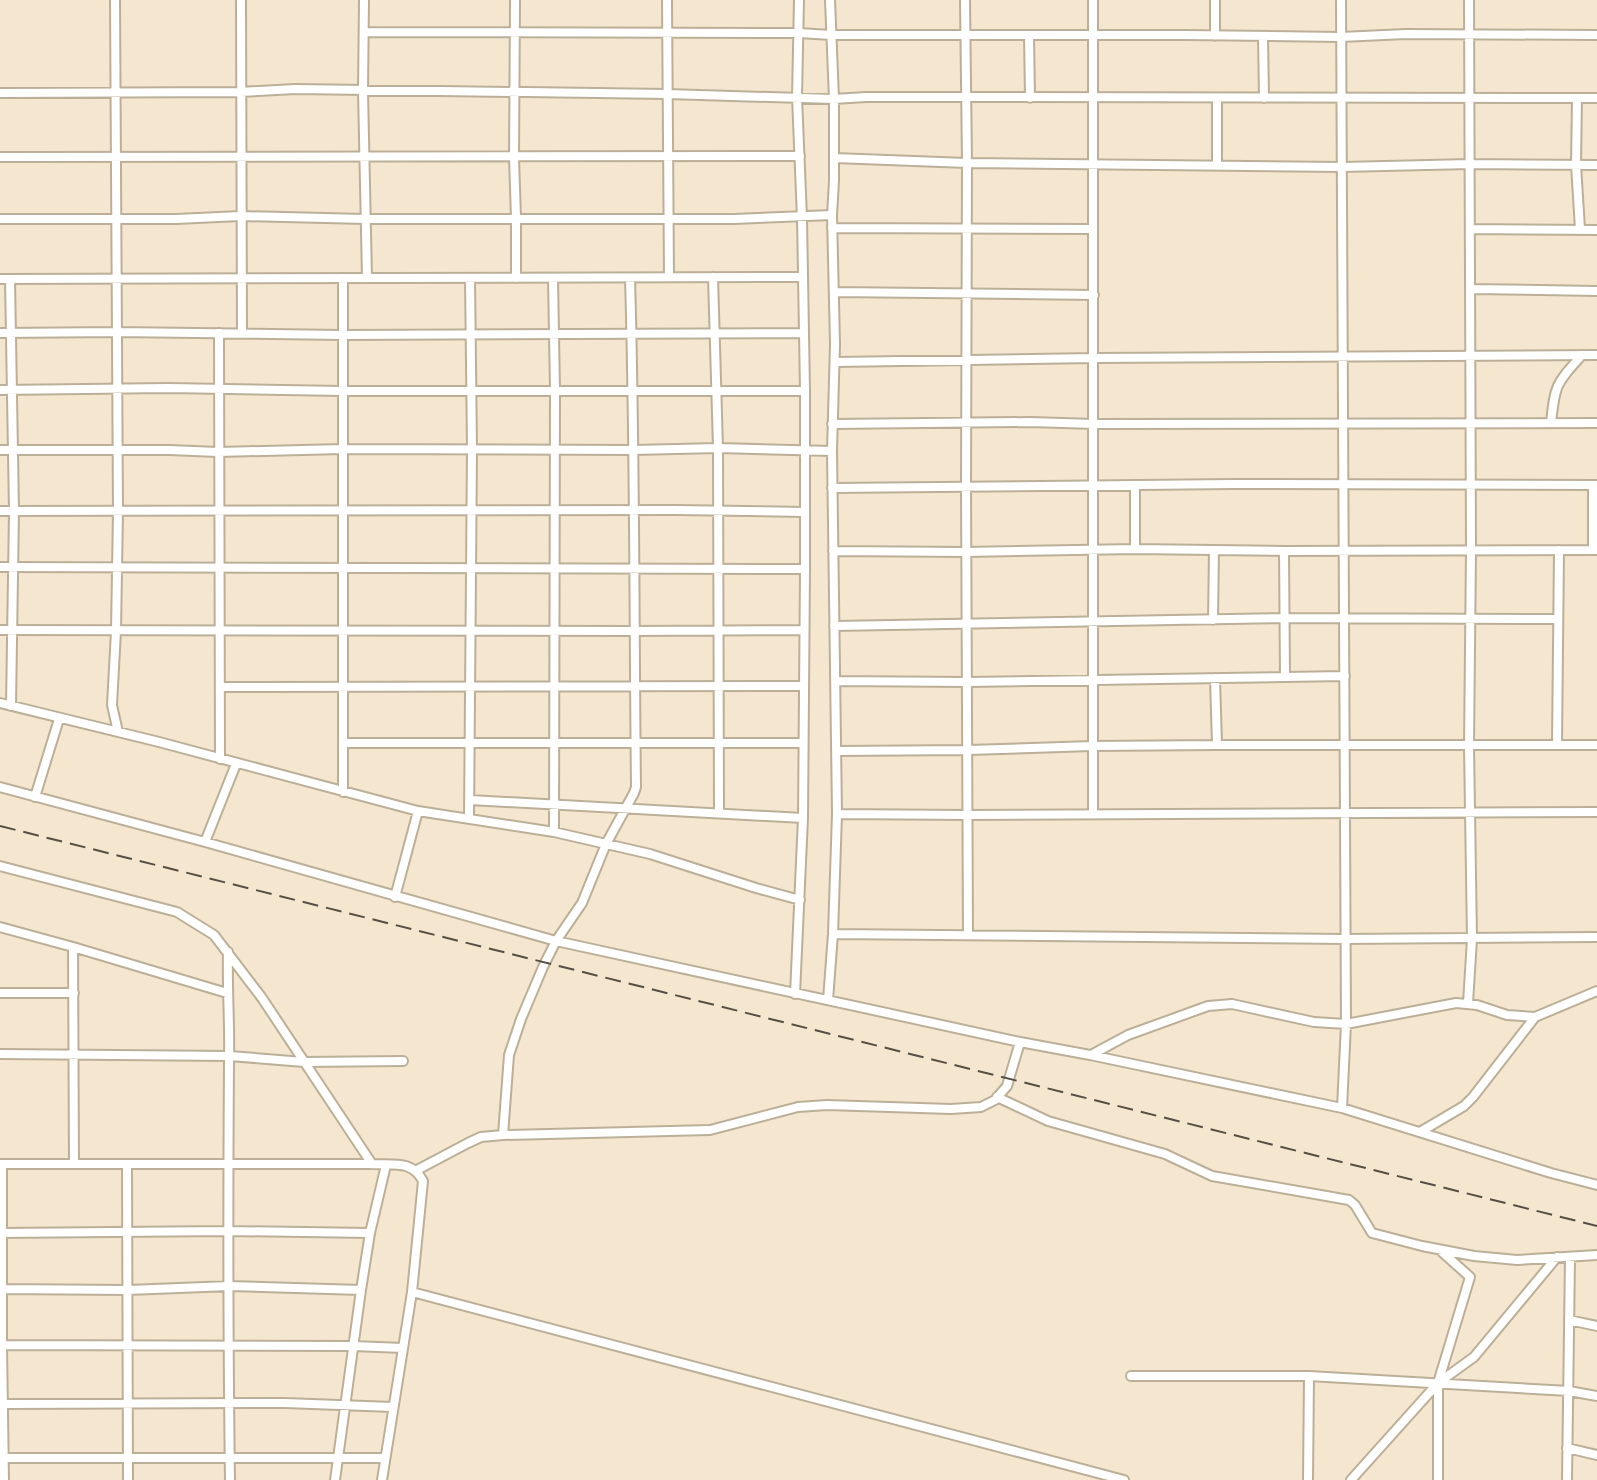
<svg xmlns="http://www.w3.org/2000/svg" width="1597" height="1480" font-family="Montserrat,sans-serif">
<style>
.lines{fill:none;stroke-linecap:round;stroke-linejoin:round}
.minor-casing{stroke:#bcaf98;stroke-width:12}
.minor{stroke:#fff;stroke-width:8}
.rail{stroke:#554e42;stroke-width:2;stroke-dasharray:16 8;stroke-linecap:butt}
</style>
<rect width="100%" height="100%" fill="#f5e7cf"/>
<g class="lines">
<g class="minor-casing">
<path id="minor" d="M115,0L118,511L116,631L112,705L118,732
M241,0L242,333
M364,0L363,91L367,278
M515,0L514,158L516,218V278
M667,0L669,277
M965,0L967,163L966,487L968,935
M1215,0V36
M1341,0L1346,1024L1342,1108
M364,32L799,33L831,35H1184L1341,37L1406,34L1597,35
M1029,35L1030,98
M1263,36L1264,98
M0,93L240,92L295,89L667,94L834,99L866,97H967L1597,98
M1577,98L1576,165L1580,229
M1217,99V165
M0,157C267,156 534,157 800,156
M834,158L967,163L1342,167L1470,164L1597,165
M0,219H176L240,216L365,219H734L832,215
M832,228L1093,229
M1470,229L1597,230
M713,277L718,448L719,813
M553,278L555,391L554,832
M0,279L802,277
M10,279L14,511L11,706
M1471,289L1597,291
M835,292L1094,295
M0,333L117,332L342,335L804,333
M219,333L220,759
M835,362L1094,358L1597,355
M0,390L168,388L342,391H805
M1551,423C1555,384 1556,384 1582,355
M832,424L1030,422L1094,424L1597,423
M0,450H169L218,452L342,449L634,450L718,448L832,451
M832,488L1234,484L1597,485
M0,511L675,510L805,512
M1135,549V487
M1593,550V485
M833,551L966,552L1135,549L1284,551L1597,550
M1284,551L1285,677
M0,567L805,569
M1213,620L1214,550
M834,626L1285,618L1558,619
M0,630L634,631L804,630
M1215,678L1217,745
M836,681L967,682L1345,676
M220,687L804,686
M0,703L159,742L418,811L554,832L650,854L756,888L800,900
M343,743H803
M1557,745L1559,550
M837,751L968,750L1092,746L1217,745H1597
M0,787L205,842L556,941L1020,1042L1090,1055L1342,1108L1551,1173L1597,1185
M343,792V278
M35,797L59,719
M470,800L803,818
M837,814L966,815L1597,812
M1093,814V0
M469,819L472,449L470,278
M205,842L236,764
M0,866L177,912L214,935L262,998L372,1164
M395,897L418,811
M0,927L73,947L227,993
M833,934L1346,939L1597,937
M73,947L74,1164
M228,952C227,989 230,1025 229,1061C228,1201 228,1340 230,1480
M0,993H74
M795,994L803,818L805,569V391L802,218L797,97L799,0
M828,1000L833,934L837,814L832,451L835,344L832,215L834,181V99L830,0
M1468,1003L1472,939L1469,746L1471,550L1469,0
M0,1054L230,1056L304,1062L403,1061
M1091,1055L1128,1035L1208,1006L1232,1004L1314,1022L1346,1024L1456,1003L1477,1005L1507,1015L1535,1017
M997,1097L1048,1121L1165,1154L1212,1176L1349,1200L1355,1205L1372,1233L1422,1246L1474,1256L1517,1260L1597,1255
M1420,1132L1464,1106L1473,1097L1535,1017L1597,991
M503,1135L509,1055L521,1019L543,967L556,941L582,903L606,844L634,793L636,787C634,617 635,447 630,278
M0,1164H372C394,1165 412,1160 423,1181L412,1292L382,1480
M2,1164V1345L4,1480
M127,1164L128,1480
M417,1170L468,1143L481,1137L503,1135L710,1130L798,1107L827,1105L951,1109L981,1107L995,1100L1007,1086L1020,1042
M0,1233L229,1231L370,1233
M0,1289L128,1290L230,1286L361,1290
M412,1292L1124,1480
M1569,1320L1597,1326
M2,1345L353,1346L403,1348
M1131,1376H1309L1569,1391L1597,1396
M3,1404L285,1403L393,1407
M1567,1448L1597,1455
M0,1458H385
M335,1480L361,1290L370,1233L386,1165
M1308,1480L1309,1376
M1351,1480L1438,1383L1474,1357L1557,1257
M1438,1480V1383L1470,1277L1441,1251
M1567,1480L1570,1257"/>
</g>
<use href="#minor" class="minor"/>
<path class="rail" d="M0,826L1597,1226"/>
</g>
</svg>
